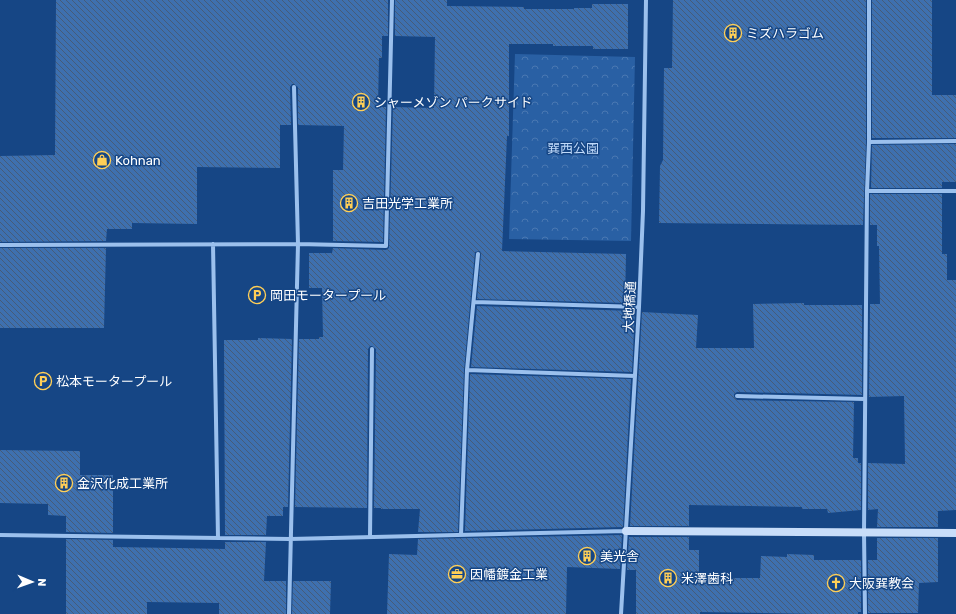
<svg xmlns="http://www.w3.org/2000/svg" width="956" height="614" font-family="Rubik,'Noto Sans JP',sans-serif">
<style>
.park{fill:url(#park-crowns)}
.building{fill:url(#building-back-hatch)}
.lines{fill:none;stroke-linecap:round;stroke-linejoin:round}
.street{stroke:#9bc0ed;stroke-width:4}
.secondary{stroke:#c8ddf9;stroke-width:8}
.labels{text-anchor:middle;stroke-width:3;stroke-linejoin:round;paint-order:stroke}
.poi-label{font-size:13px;fill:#fff;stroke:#164685;text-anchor:start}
.park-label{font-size:13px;fill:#c0dafa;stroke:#164685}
.street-label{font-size:13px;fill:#fff;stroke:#164685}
</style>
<defs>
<pattern id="park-crowns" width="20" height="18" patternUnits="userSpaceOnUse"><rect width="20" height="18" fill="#2960a4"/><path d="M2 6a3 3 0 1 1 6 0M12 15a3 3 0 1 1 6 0" fill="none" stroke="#4978b2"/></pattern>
<pattern id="building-back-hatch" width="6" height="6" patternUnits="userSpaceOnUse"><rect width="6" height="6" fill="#3e70af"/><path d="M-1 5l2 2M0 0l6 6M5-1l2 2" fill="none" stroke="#465c79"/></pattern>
</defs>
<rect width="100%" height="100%" fill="#164685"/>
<path class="park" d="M515,54L635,57L631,241L509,239Z"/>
<path class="building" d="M56,0H388V36H382V58H379L378,107H386L383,242L333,241V170H343L344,126L298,125V87L294,84H292L290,87L291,125H280V168L197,167V224L132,223V229H107L106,241L0,242V156L55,155Z
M395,0H447V6L524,7V9H574V8H592V4H628V49H593V46H553V44H509V136H507L502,251L626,254L625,303L477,299L481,254L480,251L475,252L464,370L458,532H418L420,509H381V508H374L376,349L372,346H370L368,349L367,508L295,507L299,339H319V337H323L322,288H309V253H332L333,248L386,250L389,248L393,107L434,108L435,37L395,36Z
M673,0H866V142L863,225L659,223L660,166L663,160L664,68H672Z
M872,0H932V95H956V138H872Z
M956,144V182H942V188H871L872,145Z
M870,194H942V254H947V280H956V510L938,511V527H877L878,509L868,510V463L905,464L904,396L869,397L870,304H880L879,246H877V225H870Z
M0,248H106L104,328H0Z
M804,303V305H862V395L737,392L734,394V397L737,400L854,402L853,458H858V463H861V510L828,513L827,509H802V507L689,505V526H630L642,312L698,315L696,348H754L753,304Z
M477,306L635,311L632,372L471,367Z
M258,338L292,339L288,507H283V516H267L266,535H225L224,340H258Z
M470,374L631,379L623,527L465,531Z
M0,450L80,451V475H113V533L66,532V516L48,515V504L0,503Z
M622,535L620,569L567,567L566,614H387L389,554L417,555L418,539Z
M629,537H689V550H699V578H760L761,556L787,557V554L814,555V560H861V612H858V614H815L700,612V614H636V570H627Z
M877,538H938V582L919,583L918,613H868V560H877Z
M66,539L113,540V547L178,548L225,549V542H266L264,581H286V614H219V603L147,602V614H66Z
M293,581H331L330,614H292Z"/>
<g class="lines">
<path class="street" d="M869,142L956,141
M867,191H956
M213,244L218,538
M0,245L298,244L386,246L392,0
M474,302L639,307
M467,370L635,376
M737,396L865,399
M0,535L290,539L626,531
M461,535L467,370L478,254
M370,537L372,349
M289,614L298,244L294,87
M621,614L639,307L643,211L646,0
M865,614L864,532L867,191L869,142V0"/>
<path class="secondary" d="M626,531L956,533"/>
</g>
<defs>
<g id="building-ring" transform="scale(0.9)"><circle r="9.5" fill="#164685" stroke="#ffcf57" stroke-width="1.5"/><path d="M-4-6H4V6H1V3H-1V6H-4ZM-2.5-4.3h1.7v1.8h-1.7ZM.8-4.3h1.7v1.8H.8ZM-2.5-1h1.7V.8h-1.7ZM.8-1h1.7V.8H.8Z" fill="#ffcf57"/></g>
<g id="shop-ring" transform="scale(0.9)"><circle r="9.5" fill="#164685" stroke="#ffcf57" stroke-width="1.5"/><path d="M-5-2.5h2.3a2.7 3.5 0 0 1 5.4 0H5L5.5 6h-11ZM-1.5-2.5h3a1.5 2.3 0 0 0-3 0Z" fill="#ffcf57"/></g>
<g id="parking-ring" transform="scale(0.9)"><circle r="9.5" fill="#164685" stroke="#ffcf57" stroke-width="1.5"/><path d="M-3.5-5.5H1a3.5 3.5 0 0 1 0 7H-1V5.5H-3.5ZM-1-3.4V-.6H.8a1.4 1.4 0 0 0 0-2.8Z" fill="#ffcf57"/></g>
<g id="office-ring" transform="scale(0.9)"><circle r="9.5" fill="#164685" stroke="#ffcf57" stroke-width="1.5"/><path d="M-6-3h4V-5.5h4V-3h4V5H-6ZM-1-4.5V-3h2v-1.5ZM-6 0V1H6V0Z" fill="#ffcf57"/></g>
<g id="church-ring" transform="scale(0.9)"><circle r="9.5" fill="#164685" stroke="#ffcf57" stroke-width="1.5"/><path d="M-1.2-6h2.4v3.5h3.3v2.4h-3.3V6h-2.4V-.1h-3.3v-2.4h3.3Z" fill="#ffcf57"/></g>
</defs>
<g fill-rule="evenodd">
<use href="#building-ring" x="733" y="33"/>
<use href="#building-ring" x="361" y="102"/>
<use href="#shop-ring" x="102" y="160"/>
<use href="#building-ring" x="349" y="203"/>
<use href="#parking-ring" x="257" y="295"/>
<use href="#parking-ring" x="43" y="381"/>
<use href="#building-ring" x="64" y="483"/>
<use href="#building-ring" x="587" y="556"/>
<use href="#office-ring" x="457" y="574"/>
<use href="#building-ring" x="668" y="578"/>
<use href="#church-ring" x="836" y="583"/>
</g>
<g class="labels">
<g class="poi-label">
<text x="746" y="38">ミズハラゴム</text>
<text x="374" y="107">シャーメゾン パークサイド</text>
<text x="115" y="165">Kohnan</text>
<text x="362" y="208">吉田光学工業所</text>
<text x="270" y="300">岡田モータープール</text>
<text x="56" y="386">松本モータープール</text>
<text x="77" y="488">金沢化成工業所</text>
<text x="600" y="561">美光舎</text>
<text x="470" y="579">因幡鍍金工業</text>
<text x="681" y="583">米澤歯科</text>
<text x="849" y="588">大阪巽教会</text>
</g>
<g class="park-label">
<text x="573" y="153">巽西公園</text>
</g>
<g class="street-label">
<text transform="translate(629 307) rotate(-87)" y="5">大地橋通</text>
</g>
</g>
<g transform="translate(32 582) rotate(92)" stroke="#164685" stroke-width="3" paint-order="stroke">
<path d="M0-3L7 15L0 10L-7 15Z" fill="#ffffff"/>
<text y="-6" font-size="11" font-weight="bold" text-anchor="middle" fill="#ffffff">N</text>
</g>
</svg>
